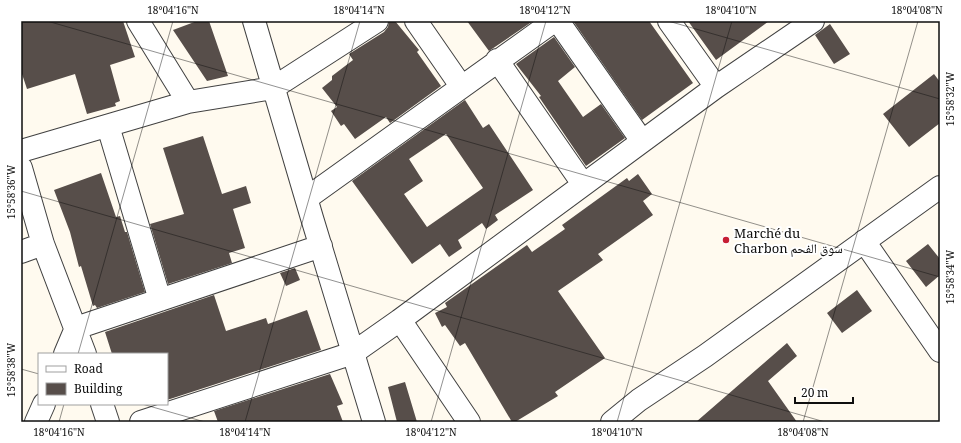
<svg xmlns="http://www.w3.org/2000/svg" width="961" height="443" font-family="Georgia,'Noto Naskh Arabic',serif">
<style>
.building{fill:#574e4a;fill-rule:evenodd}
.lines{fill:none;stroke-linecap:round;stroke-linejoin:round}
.minor-casing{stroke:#414141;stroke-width:24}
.minor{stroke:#fff;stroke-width:22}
.ticks{fill:none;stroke:#0e0e0e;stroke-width:1;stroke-opacity:0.45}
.poi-dot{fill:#c61e34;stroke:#fff;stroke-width:1.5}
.labels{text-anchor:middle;stroke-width:4;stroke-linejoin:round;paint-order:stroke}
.poi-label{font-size:13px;fill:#0e0e0e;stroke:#fff;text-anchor:start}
.neatline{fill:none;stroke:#0e0e0e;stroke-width:1.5}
.ticks-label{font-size:10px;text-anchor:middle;fill:#0e0e0e}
</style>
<rect width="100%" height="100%" fill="#fffaef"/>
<path class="building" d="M21,21H123L135,57L110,65L120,101L115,103L116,106L87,114L75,74L27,89L21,71Z
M197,21H209L228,76L207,81L173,30Z
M389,21H395L419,50L417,52L441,86L390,123L386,117L355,139L344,124L341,126L331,111L337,107L322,88L332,80V76L353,60L349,54L384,32L388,27Z
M467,21H533L489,51Z
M573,21H649L693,83L642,120Z
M688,21H769L716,60Z
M830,24L850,54L834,64L815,35Z
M554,37L575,67L558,81L583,117L601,104L625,138L586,166L539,97L541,96L516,64Z
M934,74L940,82V123L909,147L883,114Z
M465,100L483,128L489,124L533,190L495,215L498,220L486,229L482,223L458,240L462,248L449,257L440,244L412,264L352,181ZM446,134L483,188L427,227L404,194L423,181L409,159Z
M203,136L222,194L246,186L251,203L233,209L245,248L229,253L232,263L168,284L150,224L184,214L163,148Z
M101,173L116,217L120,216L125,232H127L145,292L97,308L95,305L93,306L81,266L79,267L70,232L54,190Z
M638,174L652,194L643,201L653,215L598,254L603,260L558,291L605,358L555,392L558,396L515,422H512L465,343L460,346L445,325L442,327L435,313L447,307L445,303L527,245L532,252L565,229L562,225L627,178L629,181Z
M928,244L940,259V275L926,287L906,261Z
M295,268L300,280L286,286L280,273Z
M857,290L872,311L842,333L827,313Z
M214,295L226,331L266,318L268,324L307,310L321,350L167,400V354H112L105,332Z
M787,343L797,356L768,381L797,422H696Z
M330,374L343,404L337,406L343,422H218L214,411Z
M405,382L417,422H397L388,387Z"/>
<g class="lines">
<g class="minor-casing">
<path id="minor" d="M138,21L188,102L273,88L377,21
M254,21L312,218L374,422
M416,21L461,86
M558,21L642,141
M669,21L716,87
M497,60L583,184
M108,126L160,300
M21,151L188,102
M21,168L43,244L85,354
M307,198L554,21
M864,241L940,351
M21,252L43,244
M400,320L716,87L813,21
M65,354L76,328L321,246
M102,404L108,422
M36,422L44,404
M141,422L353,353L400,320L469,422
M612,422L639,400L705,356L940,187"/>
</g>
<use href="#minor" class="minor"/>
</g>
<path class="ticks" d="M47,21L940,277M668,21L940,99M21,191L825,422M78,354L173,21M21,369L39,374M142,404L205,422M59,422L64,404M245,422L360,21M431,422L546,21M617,422L732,21M803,422L918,21"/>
<circle class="poi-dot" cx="726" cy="240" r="4"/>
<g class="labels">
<g class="poi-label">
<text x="734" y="238">Marché du<tspan x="734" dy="15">Charbon سوق الفحم</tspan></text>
</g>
</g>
<rect width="961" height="443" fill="none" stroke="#ffffff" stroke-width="44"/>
<rect x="38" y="353" width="130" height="52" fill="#ffffff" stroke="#9f9f9f"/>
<rect x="46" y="366" width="20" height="6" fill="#ffffff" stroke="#9f9f9f"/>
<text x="74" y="373" font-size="12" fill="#0e0e0e">Road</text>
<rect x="46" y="383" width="20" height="12" fill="#574e4a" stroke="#9f9f9f"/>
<text x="74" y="393" font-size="12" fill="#0e0e0e">Building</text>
<path d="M795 397v6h58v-6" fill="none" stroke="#0e0e0e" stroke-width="2"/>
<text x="801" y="397" font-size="12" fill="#0e0e0e" stroke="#ffffff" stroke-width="3" paint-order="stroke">20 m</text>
<rect x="22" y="22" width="917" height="399" class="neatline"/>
<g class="ticks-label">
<text x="173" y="14">18°04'16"N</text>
<text x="359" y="14">18°04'14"N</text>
<text x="545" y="14">18°04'12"N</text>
<text x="731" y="14">18°04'10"N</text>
<text x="917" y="14">18°04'08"N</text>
<text transform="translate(950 99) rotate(-90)" y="4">15°58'32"W</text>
<text transform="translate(11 192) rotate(-90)" y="4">15°58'36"W</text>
<text transform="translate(950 277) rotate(-90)" y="4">15°58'34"W</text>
<text transform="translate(11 370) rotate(-90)" y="4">15°58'38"W</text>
<text x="59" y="436">18°04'16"N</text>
<text x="245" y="436">18°04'14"N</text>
<text x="431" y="436">18°04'12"N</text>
<text x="617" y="436">18°04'10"N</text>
<text x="803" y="436">18°04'08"N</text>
</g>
</svg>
